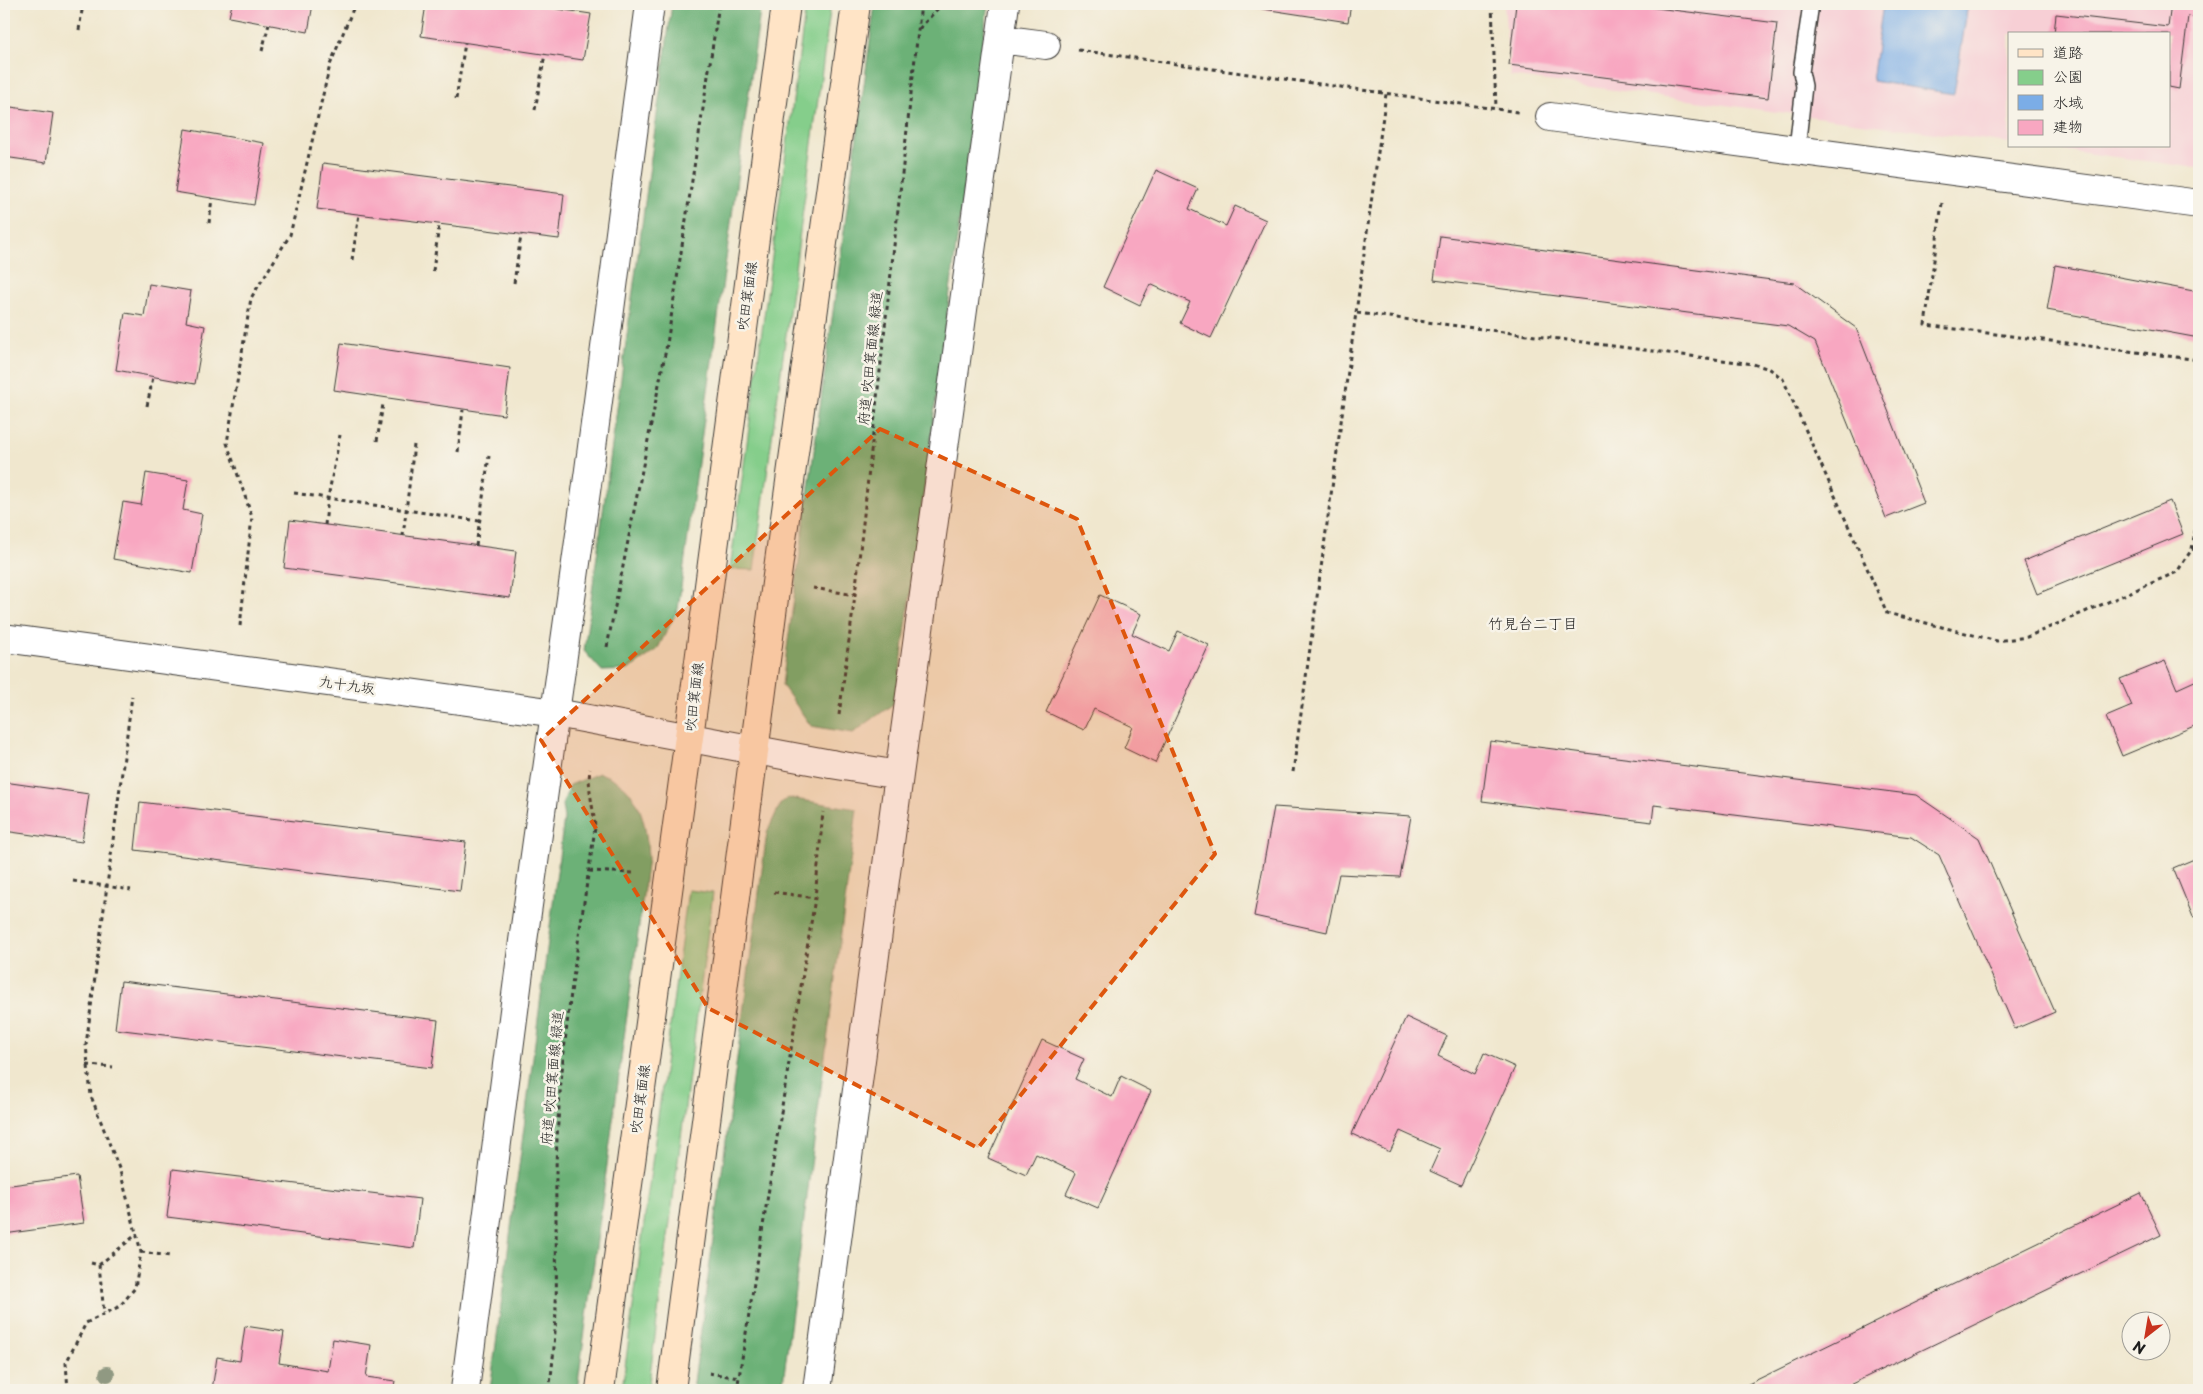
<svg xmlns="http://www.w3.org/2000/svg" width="2203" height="1394" font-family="'Playpen Sans','Klee One',sans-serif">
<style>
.built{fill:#f7cfd5}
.green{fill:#85ce8b;stroke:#507554}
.forest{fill:#6cb177;stroke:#44664a}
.water{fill:#7bade7;stroke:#4c6482}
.building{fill:#f8a7c1}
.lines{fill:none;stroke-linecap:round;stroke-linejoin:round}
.service-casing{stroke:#3c3a37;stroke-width:18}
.minor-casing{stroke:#3c3a37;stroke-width:30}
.tertiary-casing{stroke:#3c3a37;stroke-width:30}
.secondary-casing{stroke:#3c3a37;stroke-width:30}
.path{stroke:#3c3a37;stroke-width:3;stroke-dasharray:4 4;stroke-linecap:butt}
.service{stroke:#fff;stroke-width:15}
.minor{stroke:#fff;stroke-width:28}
.tertiary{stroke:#fff;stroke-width:28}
.secondary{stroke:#ffe4c6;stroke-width:28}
.tree{fill:#909982}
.marked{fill:#de560d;fill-opacity:0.2;stroke:#de560d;stroke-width:4;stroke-dasharray:10 6;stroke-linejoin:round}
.labels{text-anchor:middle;stroke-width:5;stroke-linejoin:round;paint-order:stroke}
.street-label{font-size:14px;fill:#1c1c1c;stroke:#f7f3e8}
.neighbourhood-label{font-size:15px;fill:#1c1c1c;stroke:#f7f3e8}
</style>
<rect width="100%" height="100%" fill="#f7f3e8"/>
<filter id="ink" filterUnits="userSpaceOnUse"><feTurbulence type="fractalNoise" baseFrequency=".02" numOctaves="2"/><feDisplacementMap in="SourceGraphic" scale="10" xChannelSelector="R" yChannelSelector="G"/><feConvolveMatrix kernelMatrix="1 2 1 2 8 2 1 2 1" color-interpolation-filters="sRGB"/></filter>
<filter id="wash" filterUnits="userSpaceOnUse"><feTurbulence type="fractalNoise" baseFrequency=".0096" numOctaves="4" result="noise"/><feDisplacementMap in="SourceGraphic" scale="20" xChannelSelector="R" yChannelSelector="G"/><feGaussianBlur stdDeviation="1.12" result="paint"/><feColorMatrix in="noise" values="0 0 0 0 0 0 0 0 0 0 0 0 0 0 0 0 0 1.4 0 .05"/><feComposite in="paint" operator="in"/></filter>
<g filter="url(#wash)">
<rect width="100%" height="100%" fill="#f0e7ce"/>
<path class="built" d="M1504,4H2199V168L2032,146H2169V34H2009V143L1510,76Z"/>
<path class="green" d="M806,4H831L754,570L730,569Z
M688,890L713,893L648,1390H622Z"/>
<path class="forest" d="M672,4H761L678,609L657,650L628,670L602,671L584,651Z
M875,4H988L896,702L853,733L811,726L782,685Z
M599,773C640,786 646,819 648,858L577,1390H490L564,818L562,805L570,785Z
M788,798L857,809L782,1390H693L767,832L781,803Z"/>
<path class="water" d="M1883,4H1968L1954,94L1872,81Z"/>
<g id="blocks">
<path class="building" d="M232,4H313L308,32L229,17Z
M426,4H525L591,14L583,60L421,36Z
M1231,4H1351L1348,22Z
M1516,4H1624L1777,23L1768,98L1509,65Z
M2171,4H2199V18L2188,16L2179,89L2169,87V34H2054L2056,14L2168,27Z
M4,106L53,113L46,163L4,157Z
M185,129L264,143L254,205L175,192Z
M323,163L564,194L559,239L317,209Z
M1156,170L1198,189L1189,209L1226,226L1235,206L1266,220L1211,338L1180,323L1190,302L1150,284L1140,305L1103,287Z
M1440,236L1794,283L1856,328L1924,503L1886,518L1815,342L1788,326L1434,280Z
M2055,265L2199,292V338L2047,310Z
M149,284L191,291L186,322L205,326L195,384L116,370L125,313L144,316Z
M341,343L510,368L504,415L334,390Z
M146,473L188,480L183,510L202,514L192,573L113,559L123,502L141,505Z
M2170,501L2183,534L2037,594L2024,561Z
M290,520L516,551L510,598L284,568Z
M1100,595L1141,614L1132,634L1169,651L1178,631L1209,645L1155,763L1124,748L1133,727L1094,709L1084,730L1046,712Z
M2165,661L2177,689L2199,679V724L2122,756L2106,717L2132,706L2120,679Z
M1490,741L1916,795L1979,838L2055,1012L2015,1029L1939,855L1911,837L1654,805L1652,822L1482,801Z
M4,782L89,794L82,842L4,831Z
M140,802L466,842L460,891L135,850Z
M1274,807L1411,816L1400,877L1339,874L1327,932L1254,916Z
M2199,857V914L2193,917L2173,868Z
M121,981L438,1020L432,1068L115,1029Z
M1406,1017L1447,1036L1438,1056L1475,1074L1484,1053L1515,1067L1461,1185L1430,1171L1440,1149L1400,1131L1390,1152L1352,1134Z
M1042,1040L1084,1059L1075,1079L1112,1097L1121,1076L1151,1091L1098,1208L1066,1194L1076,1173L1036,1154L1026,1175L988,1158Z
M173,1169L420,1199L414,1248L167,1217Z
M77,1176L84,1223L4,1234V1186Z
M2141,1193L2161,1235L1839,1390H1736Z
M245,1326L284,1332L279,1363L328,1371L333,1339L371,1345L366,1377L395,1381L393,1390H212L217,1357L240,1361Z"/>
</g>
</g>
<g filter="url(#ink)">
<use href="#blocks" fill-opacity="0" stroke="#3c3a37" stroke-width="1"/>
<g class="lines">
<g class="service-casing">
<path id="service" d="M1797,149L1804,86L1801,72L1811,4"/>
</g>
<g class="minor-casing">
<path id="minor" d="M1000,39L1046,45
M1550,117L2199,204
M831,764L899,775
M465,1390L523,941L589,470L650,4
M817,1390L899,775L1005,4"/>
</g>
<g class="tertiary-casing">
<path id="tertiary" d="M4,638L556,713L831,764"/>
</g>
<g class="secondary-casing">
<path id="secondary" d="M600,1390L689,737L786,4
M671,1390L776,583L856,4"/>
</g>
<path class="path" d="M1492,4L1496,108
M919,29L942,4
M79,30L83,4
M1078,50L1518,112
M262,51L269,24
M456,99L465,43
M535,110L545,54
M4,164L5,157
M1942,203L1925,325L2199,360
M209,223L212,198
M352,260L359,214
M433,271L439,225
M514,283L521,235
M1357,313L1753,364L1770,369L1783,379L1887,613L1997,641L2027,637L2177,572L2192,549L2199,509
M2199,386V388
M147,406L153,377
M377,441L383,404
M458,452L463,410
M294,493L479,521
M325,525L328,498L340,435
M403,536L414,445
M476,546L489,456
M2192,549L2199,551
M813,588L855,595
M240,626L252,517L227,443L251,298L290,235L330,65L355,4
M607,647L667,344L719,4
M839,715L855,595L921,4
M1293,772L1386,94
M589,871L633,873
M73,881L131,890
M774,892L815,898
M87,1065L113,1067
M141,1252L170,1256
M91,1263L99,1265L104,1313
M99,1265L137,1234
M709,1373L739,1378
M68,1390L66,1363L86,1323L120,1306L135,1288L141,1252L120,1171L91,1096L86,1045L132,696
M549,1390C562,1308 553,1223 557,1140C562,1035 580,932 595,828C594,808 587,789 590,769
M737,1390L815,898L823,812"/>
<use href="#service" class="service"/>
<use href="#minor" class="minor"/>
<use href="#tertiary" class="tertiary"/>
<use href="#secondary" class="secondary"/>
</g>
<circle class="tree" cx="107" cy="1374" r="8"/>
</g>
<path class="marked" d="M880,429L1077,519L1215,854L978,1148L708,1008L541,740Z"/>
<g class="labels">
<g class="street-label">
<text transform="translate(747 296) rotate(-82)" y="5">吹田箕面線</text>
<text transform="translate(870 358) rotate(-84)" y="5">府道 吹田箕面線 緑道</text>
<text transform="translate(347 685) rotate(8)" y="5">九十九坂</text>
<text transform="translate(694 697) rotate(-83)" y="5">吹田箕面線</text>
<text transform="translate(552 1078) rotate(-85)" y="5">府道 吹田箕面線 緑道</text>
<text transform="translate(640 1099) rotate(-82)" y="5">吹田箕面線</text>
</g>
<g class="neighbourhood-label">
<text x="1533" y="629">竹見台二丁目</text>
</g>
</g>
<rect width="2203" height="1394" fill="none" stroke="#f7f3e8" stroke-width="20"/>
<rect x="2008" y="32" width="162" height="115" fill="#f7f3e8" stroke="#9f9d96"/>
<rect x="2018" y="49" width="25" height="8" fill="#ffe4c6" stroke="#9f9d96"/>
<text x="2053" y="58" font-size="15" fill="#1c1c1c">道路</text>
<rect x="2018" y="70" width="25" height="15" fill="#85ce8b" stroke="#9f9d96"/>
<text x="2053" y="82" font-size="15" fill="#1c1c1c">公園</text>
<rect x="2018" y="95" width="25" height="15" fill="#7bade7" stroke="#9f9d96"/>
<text x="2053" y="108" font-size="15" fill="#1c1c1c">水域</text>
<rect x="2018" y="120" width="25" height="15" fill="#f8a7c1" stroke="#9f9d96"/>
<text x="2053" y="132" font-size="15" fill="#1c1c1c">建物</text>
<g transform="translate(2146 1336) rotate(211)"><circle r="24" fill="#f7f3e8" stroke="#9f9d96"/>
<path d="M0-4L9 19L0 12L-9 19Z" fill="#c8321e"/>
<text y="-8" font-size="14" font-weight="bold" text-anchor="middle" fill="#1c1c1c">N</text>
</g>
</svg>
